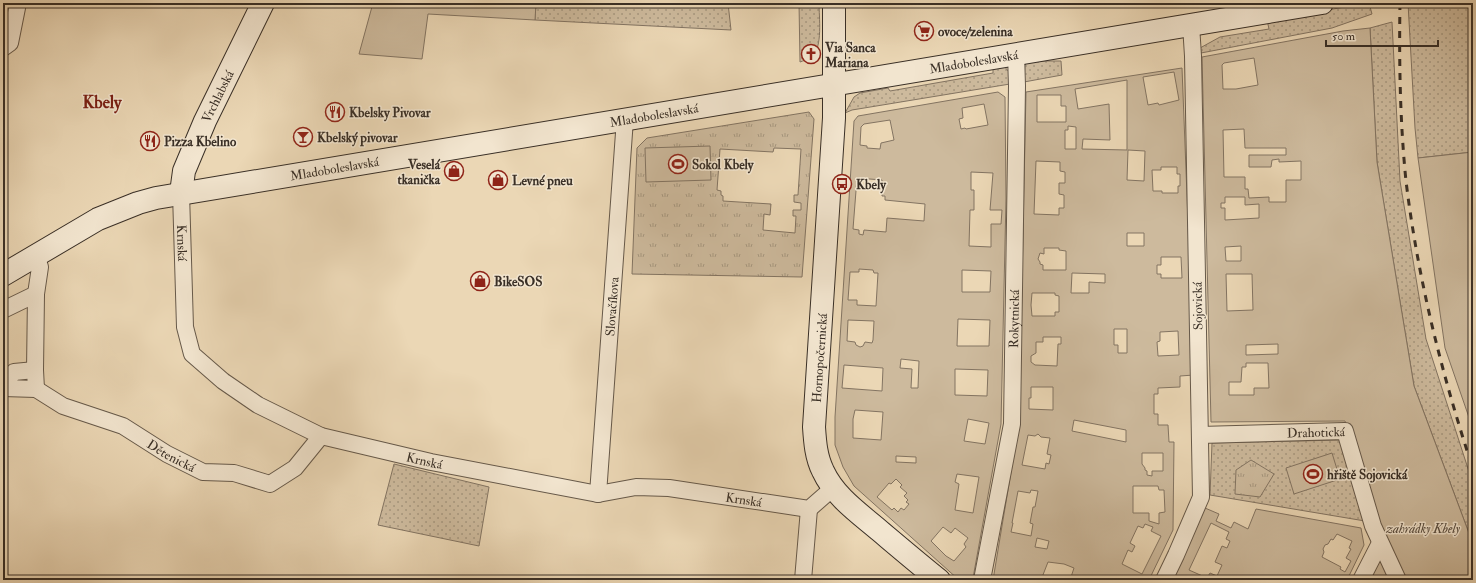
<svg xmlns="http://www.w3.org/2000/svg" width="1476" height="583" font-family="'IM FELL Double Pica',serif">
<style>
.grass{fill:url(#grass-dots);stroke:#837462}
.park{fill:url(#park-tufts);stroke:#837462;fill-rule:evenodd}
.garden{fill:#cdba9d;stroke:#837462;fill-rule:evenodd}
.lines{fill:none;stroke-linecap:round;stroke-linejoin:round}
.street-casing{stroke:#66594a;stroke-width:18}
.secondary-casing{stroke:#392f26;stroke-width:24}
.street{stroke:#f2e5cf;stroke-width:16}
.secondary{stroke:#f2e5cf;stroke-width:22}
.rail{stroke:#392f26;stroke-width:3;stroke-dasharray:7 7;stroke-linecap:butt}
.labels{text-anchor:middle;stroke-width:3;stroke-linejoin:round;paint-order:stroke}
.poi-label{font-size:13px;font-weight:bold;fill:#392f26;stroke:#f2e5cf;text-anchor:start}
.street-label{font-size:13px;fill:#392f26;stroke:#f2e5cf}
.park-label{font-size:13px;font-style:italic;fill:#574b3e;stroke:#f2e5cf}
.district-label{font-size:17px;font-weight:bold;fill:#7a1f14;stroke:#f2e5cf}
</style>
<defs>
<pattern id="grass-dots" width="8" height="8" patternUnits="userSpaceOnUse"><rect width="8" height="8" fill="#cdba9d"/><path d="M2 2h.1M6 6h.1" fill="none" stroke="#a79880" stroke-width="1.8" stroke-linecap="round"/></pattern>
<pattern id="park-tufts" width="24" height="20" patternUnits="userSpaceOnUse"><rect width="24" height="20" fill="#cdba9d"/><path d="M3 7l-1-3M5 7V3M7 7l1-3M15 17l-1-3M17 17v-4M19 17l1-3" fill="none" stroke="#a79880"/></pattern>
</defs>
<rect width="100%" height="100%" fill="#ebd7b5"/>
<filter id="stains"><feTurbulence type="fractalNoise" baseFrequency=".005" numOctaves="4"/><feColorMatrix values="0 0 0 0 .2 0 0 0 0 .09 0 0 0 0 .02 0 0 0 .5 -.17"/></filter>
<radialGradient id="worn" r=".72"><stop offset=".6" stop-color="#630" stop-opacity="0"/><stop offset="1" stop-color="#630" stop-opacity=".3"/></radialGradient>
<path class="grass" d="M536,3H577L595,6V3H690L699,4L700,3H728L731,30L535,20Z
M799,3H819C819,17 823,47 812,57C808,59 803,61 800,62Z
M1369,3L1372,14L1332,28L1201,53L1200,48L1220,37L1269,29L1267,20Z
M1408,3H1473V152L1418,158L1415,128Z
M1392,22L1400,181L1426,339L1473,484V544L1414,386L1377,162L1370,28Z
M1038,61H1061L1062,75L1024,82L1025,65L1027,62Z
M1004,66L1009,72L1010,84L852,110L845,113L854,97L860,93L888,88L890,91L993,73V69Z
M1341,440L1365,521L1210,495L1212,443Z
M394,464L489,487L479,546L378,525Z"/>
<path class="park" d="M809,112L814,119L802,277L632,274L637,148L647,138ZM774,148L801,149L798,195H794V202L801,203V210H793V216H796L795,233L763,230L764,214L770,215L771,204L723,201V196L721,195V191L717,190L720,149L773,152Z
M1251,460L1274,474L1260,497L1235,494L1236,470Z"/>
<path class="garden" d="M373,3H536L535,20L428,14L422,59L359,54Z
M1370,28L1377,162L1414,386L1473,544V580H1405L1385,543L1345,421L1211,422L1202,57L1343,31ZM1254,58L1258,85L1236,89H1223L1222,65L1224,63ZM1244,129L1245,148H1286V155H1249V167H1271L1272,160L1279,159V162L1301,161V180H1286V202H1269V197L1249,198L1248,189H1245V177H1224L1223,130ZM1225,197H1245V205L1259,204V218L1225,220V208H1221V203H1225ZM1241,246V261H1226L1225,247ZM1226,274H1252L1253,310L1227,311ZM1278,344V354L1246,355V345ZM1246,363H1268L1269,388H1254V395H1229V382H1241L1242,367H1246Z
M1182,68L1194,375L1180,376V387L1158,388V394H1154V414H1158V425H1168L1169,442H1174L1173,530L1149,580H1070L1074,568L1064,564L1048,562L1041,580H993L1019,424L1026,92ZM1174,72L1179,100L1159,105L1158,103L1148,105L1143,77ZM1127,80V150L1082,149L1083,139L1110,140L1109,104L1078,109L1075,89ZM1037,95H1061V106H1066V122H1037ZM1068,126L1076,127V149H1065V130H1068ZM1128,150L1145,151L1144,181L1127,180ZM1036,161L1060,162V171L1065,172V183H1059V194L1064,195V208H1059V215L1034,214ZM1161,167H1177V174H1180V186H1178V193H1162V191H1153L1152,170H1161ZM1127,233H1144V246H1127ZM1044,248H1059V250L1066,251V270H1043V265L1040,264V262L1038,259L1040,253L1044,254ZM1161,257H1181L1182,278H1161V274H1157V265H1161ZM1072,273L1105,274V283L1089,282V293H1071ZM1032,293H1055V295L1059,296V312H1055V316H1032L1031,305ZM1114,329H1127V353H1118V345H1114ZM1178,331L1179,355L1158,356L1157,342L1160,341V332ZM1043,337H1061V344H1058L1057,366L1035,365L1031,362V356L1036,353V342H1043ZM1031,387H1053V410L1029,409V398H1031ZM1074,420L1126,430V442L1072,431ZM1038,434L1041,437L1050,438L1047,454L1051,455L1049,464L1046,463L1045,469L1022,465L1028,435L1035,436ZM1142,453H1163V471H1152V476L1147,475V471L1145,470V468L1142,464ZM1133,486H1158L1159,490H1164L1165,512L1159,513V524L1149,521V513H1133ZM1031,490L1038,491L1035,507H1033L1030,523L1033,524L1031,536L1011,532L1013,523H1012L1018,491L1030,493ZM1145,524L1153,527L1151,531L1161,536L1142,574L1122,564L1128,550L1132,552L1135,546L1130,543L1138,526L1143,528ZM1037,538L1049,541L1047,549L1035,547Z
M998,92L1005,97L1006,198L1001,424L973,578L969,580H959L854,486L843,467L835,445V417L854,121L858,116ZM984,104L988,125L966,129L965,128L961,129L959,119L963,118L962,108ZM890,120L894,140L881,143L880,149L867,148V146L860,145L861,127L864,124ZM971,172L993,173L990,210H1002L1001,224H991V247L969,246L970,210H974V190H971ZM857,178L882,180V196H885V200L925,204L924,221L887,218L886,232L864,230L863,235L859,234V230L853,229ZM859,269L873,270L874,273H878L876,306L857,305V300H848L850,272H859ZM962,270L991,271L990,292H962ZM958,319L990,320L989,346H957ZM848,320L874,321L873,340L872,343L865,342L863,346L860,347L856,345L855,342L847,341ZM901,359L919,361L918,388H911L912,369L900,368ZM844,365L883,368L882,391L842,388ZM955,369L988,370L987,396L955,395ZM855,410L883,412L881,440L853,438V419ZM968,419L989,423L985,444L964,441ZM896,456L916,457V463L896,462ZM957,474L979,477L973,513L955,510L959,484L955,482ZM896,479L902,485L900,487L907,493L904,496L908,500L906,502L909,504L904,510L901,508L898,512L894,508L892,510L877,497L889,483L891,484ZM943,527L951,533L955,528L968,538L964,544L966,547L954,561L946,556L931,541Z
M710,146L711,180L646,182L645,148Z
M1473,152V429L1445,348L1418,158Z
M1332,453L1340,479L1294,494L1286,468Z
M1205,508L1219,514L1216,521L1231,528L1234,522L1248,529L1256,509L1361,528L1364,545L1347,580H1172ZM1211,523L1229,532L1226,539L1230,541L1227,548L1222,546L1215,562L1222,565L1217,576L1210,573L1207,578L1189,570ZM1337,534L1352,541L1349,548L1351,549L1346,558L1351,561L1345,572L1340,569L1341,567L1322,557L1324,552L1323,549L1325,545L1328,544L1331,539L1333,540Z
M1377,562L1383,563L1391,580H1368Z"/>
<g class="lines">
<g class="street-casing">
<g id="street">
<path d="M3,48L10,43L18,3"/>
<path id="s1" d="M181,193L185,327L192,354L223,381L258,405L321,436L431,462L598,494L636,487L669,488L809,509L833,488"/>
<path d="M36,255L40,267L36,294L35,370L36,389"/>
<path d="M3,310L36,294"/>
<path d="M3,385L14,372L35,370"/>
<path id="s2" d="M3,388L36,389L63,406L123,426L167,454L203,472L234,473L270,484L295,468L321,436"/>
<path id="s3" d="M1200,435L1345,431L1373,526L1398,580"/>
<path id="s4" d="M598,494L625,119"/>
<path d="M803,580L809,509"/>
<path id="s5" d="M982,580L1012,424L1017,86L1016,54"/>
<path d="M1164,580L1176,555L1201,497L1193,56L1191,25"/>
<path d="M1361,580L1380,543"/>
</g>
</g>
<g class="secondary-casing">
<g id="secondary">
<path d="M834,3V118L814,427C815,442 816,457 823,471C835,497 859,513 880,531C899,547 919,564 939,580"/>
<path id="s6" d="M181,193L184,171L205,121L263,3"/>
<path id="s7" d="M3,275L98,219L138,203L156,198L1322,3"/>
</g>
</g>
<use href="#street" class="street"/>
<use href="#secondary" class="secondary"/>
<path class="rail" d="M1400,3C1399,62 1400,122 1406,181C1418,280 1442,375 1473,469"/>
</g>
<defs>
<g id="supermarket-ring" transform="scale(1)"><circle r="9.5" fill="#f2e5cf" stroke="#8f2418" stroke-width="1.5"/><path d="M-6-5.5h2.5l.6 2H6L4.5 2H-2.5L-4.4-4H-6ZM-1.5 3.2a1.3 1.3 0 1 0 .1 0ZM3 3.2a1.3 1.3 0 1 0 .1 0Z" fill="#8f2418"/></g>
<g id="church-ring" transform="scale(1)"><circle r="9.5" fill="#f2e5cf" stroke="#8f2418" stroke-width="1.5"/><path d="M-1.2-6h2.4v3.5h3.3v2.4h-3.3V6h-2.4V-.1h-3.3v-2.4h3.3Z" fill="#8f2418"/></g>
<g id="restaurant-ring" transform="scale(1)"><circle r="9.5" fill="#f2e5cf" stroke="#8f2418" stroke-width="1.5"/><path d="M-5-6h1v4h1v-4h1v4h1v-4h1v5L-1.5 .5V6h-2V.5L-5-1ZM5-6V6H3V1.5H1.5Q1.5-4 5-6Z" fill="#8f2418"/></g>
<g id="bar-ring" transform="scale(1)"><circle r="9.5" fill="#f2e5cf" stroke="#8f2418" stroke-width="1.5"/><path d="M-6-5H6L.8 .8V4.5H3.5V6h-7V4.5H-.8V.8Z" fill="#8f2418"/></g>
<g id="stadium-ring" transform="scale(1)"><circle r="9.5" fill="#f2e5cf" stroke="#8f2418" stroke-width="1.5"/><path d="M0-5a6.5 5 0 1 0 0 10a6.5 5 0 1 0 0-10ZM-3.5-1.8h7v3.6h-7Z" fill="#8f2418"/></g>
<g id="shop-ring" transform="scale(1)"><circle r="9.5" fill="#f2e5cf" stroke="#8f2418" stroke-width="1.5"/><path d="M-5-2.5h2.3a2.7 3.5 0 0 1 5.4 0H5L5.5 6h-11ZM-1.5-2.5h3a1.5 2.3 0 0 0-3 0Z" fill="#8f2418"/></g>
<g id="bus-ring" transform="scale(1)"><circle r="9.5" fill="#f2e5cf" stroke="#8f2418" stroke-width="1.5"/><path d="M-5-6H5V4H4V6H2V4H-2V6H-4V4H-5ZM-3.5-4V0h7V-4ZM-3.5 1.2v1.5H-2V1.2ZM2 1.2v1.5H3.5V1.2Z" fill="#8f2418"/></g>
</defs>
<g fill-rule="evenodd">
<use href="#supermarket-ring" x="924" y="31"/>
<use href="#church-ring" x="811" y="54"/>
<use href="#restaurant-ring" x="335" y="112"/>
<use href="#bar-ring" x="303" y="137"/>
<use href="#restaurant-ring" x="150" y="141"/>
<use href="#stadium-ring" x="678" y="164"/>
<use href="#shop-ring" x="454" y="171"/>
<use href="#shop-ring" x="498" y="180"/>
<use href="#bus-ring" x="842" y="184"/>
<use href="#shop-ring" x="480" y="281"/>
<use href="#stadium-ring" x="1313" y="474"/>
</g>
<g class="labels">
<g class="poi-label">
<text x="938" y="36">ovoce/zelenina</text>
<text x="825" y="52">Via Sanca<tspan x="825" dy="15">Mariana</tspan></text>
<text x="349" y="117">Kbelsky Pivovar</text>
<text x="317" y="142">Kbelský pivovar</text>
<text x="164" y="146">Pizza Kbelino</text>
<text x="440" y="169" text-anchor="end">Veselá<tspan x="440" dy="15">tkanička</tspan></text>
<text x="692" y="169">Sokol Kbely</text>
<text x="512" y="185">Levné pneu</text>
<text x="856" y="189">Kbely</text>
<text x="494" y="286">BikeSOS</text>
<text x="1327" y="479">hřiště Sojovická</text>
</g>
<g class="street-label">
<text dy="5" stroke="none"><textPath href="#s7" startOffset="1001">Mladoboleslavská</textPath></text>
<text dy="5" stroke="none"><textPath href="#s6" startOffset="104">Vrchlabská</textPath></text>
<text dy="5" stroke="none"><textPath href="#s7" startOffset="677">Mladoboleslavská</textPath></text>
<text dy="5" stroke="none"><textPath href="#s7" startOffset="353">Mladoboleslavská</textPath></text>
<text dy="5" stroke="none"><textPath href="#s1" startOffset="50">Krnská</textPath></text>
<text transform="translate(1197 306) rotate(-91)" y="5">Sojovická</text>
<text dy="5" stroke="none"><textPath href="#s4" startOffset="188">Slovačíkova</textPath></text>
<text dy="5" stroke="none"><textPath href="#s5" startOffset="264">Rokytnická</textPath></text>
<text transform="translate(819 358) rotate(-86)" y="5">Hornopočernická</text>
<text dy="5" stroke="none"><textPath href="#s3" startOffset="116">Drahotická</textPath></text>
<text dy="5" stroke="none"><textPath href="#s2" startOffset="185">Dětenická</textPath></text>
<text dy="5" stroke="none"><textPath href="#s1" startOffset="422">Krnská</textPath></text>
<text dy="5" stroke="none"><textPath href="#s1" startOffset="746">Krnská</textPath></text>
</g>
<g class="park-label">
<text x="1423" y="533">zahrádky Kbely</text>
</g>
<g class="district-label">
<text x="102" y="108">Kbely</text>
</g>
</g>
<rect width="1476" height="583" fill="none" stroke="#ebd7b5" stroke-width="16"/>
<rect x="4" y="4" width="1468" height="575" fill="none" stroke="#392f26" stroke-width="2"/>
<rect x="8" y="8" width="1460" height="567" fill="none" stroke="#392f26"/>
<path d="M1326 40v6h112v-6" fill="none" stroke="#392f26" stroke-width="2"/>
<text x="1332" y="40" font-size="12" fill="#392f26" stroke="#f2e5cf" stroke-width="3" paint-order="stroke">50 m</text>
<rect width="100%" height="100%" filter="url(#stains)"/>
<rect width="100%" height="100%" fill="url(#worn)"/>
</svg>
